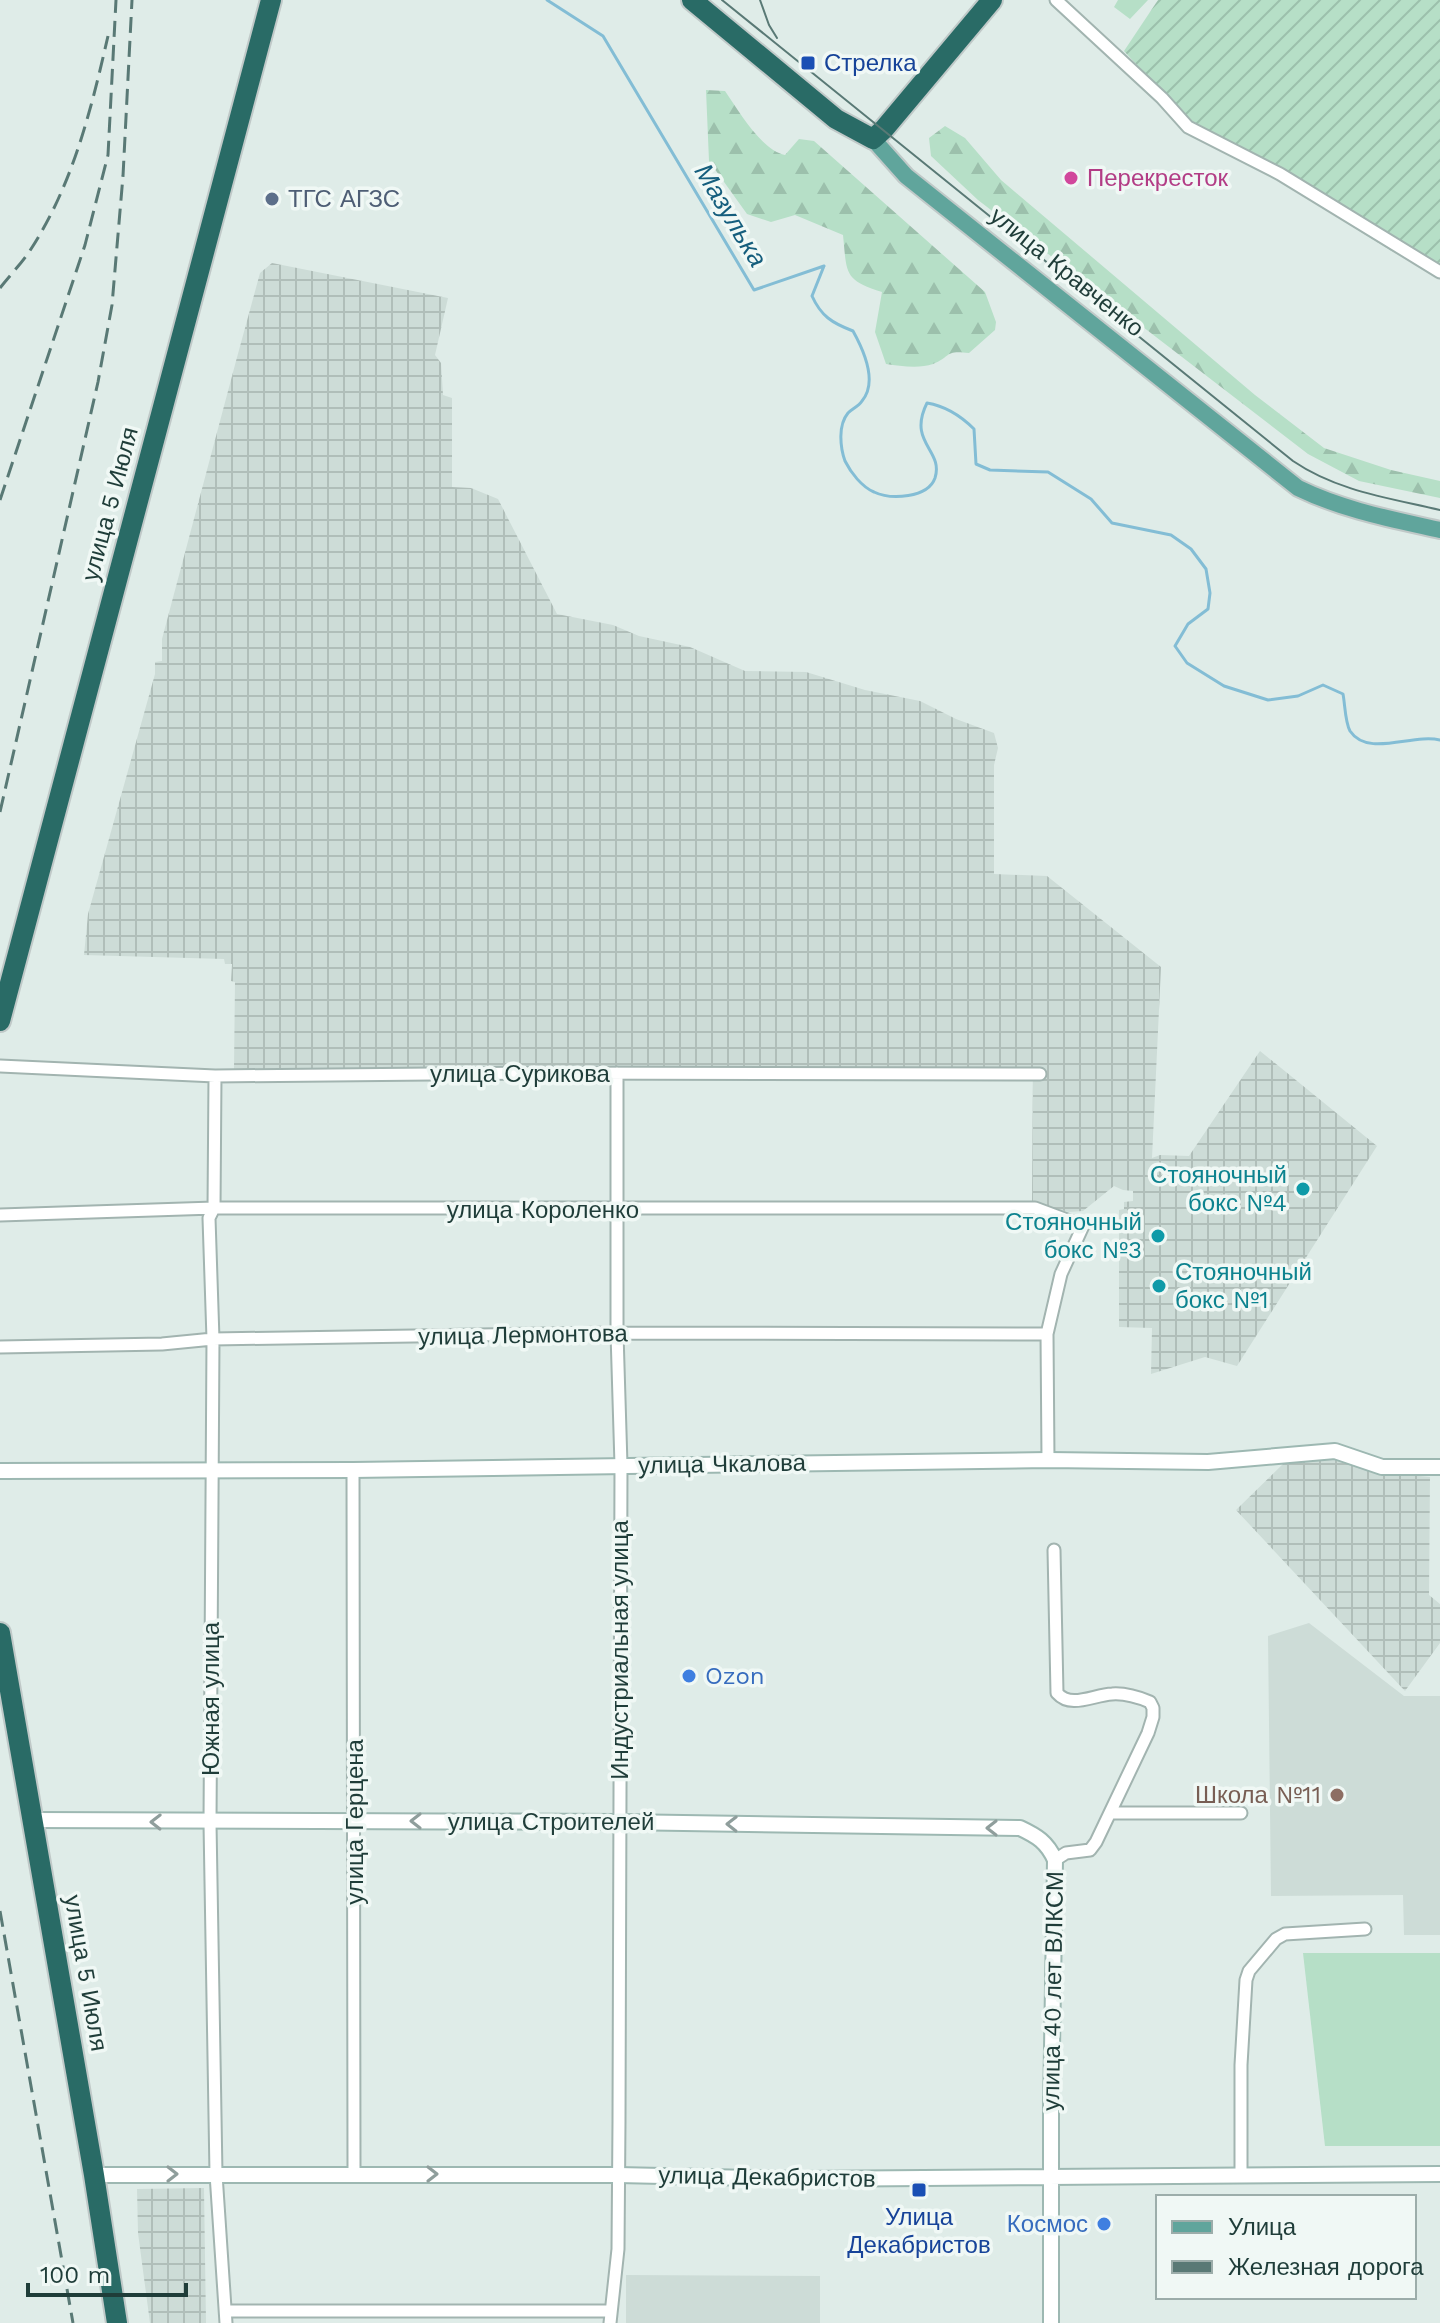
<svg xmlns="http://www.w3.org/2000/svg" width="1440" height="2323" font-family="'Work Sans',sans-serif">
<style>
.built{fill:#cddcd7}
.industrial{fill:url(#industrial-grid)}
.forest{fill:url(#forest-firs)}
.garden{fill:url(#garden-furrows)}
.pitch{fill:#b6dfc7}
.lines{fill:none;stroke-linecap:round;stroke-linejoin:round}
.stream{stroke:#83bdd5;stroke-width:3}
.street-casing{stroke:#a2b4b0;stroke-width:15}
.secondary-casing{stroke:#9db8b2;stroke-width:18}
.primary-casing{stroke:#c0c9c8;stroke-width:20}
.highway-casing{stroke:#c0c9c8;stroke-width:24}
.street{stroke:#fff;stroke-width:11}
.secondary{stroke:#fff;stroke-width:14}
.primary{stroke:#60a59c;stroke-width:16}
.highway{stroke:#296b66;stroke-width:20}
.tram{stroke:#597975;stroke-width:2}
.rail{stroke:#597975;stroke-width:3;stroke-dasharray:16 8;stroke-linecap:butt}
.oneway{stroke:#8f9e9c}
.transit-dot{fill:#1a4fb4;stroke:#f0f8f5;stroke-width:3}
.hotel-dot{fill:#d1479c;stroke:#f0f8f5;stroke-width:3}
.service-dot{fill:#5c6f8a;stroke:#f0f8f5;stroke-width:3}
.culture-dot{fill:#0f9aa8;stroke:#f0f8f5;stroke-width:3}
.shop-dot{fill:#3f7fe0;stroke:#f0f8f5;stroke-width:3}
.education-dot{fill:#8d6e63;stroke:#f0f8f5;stroke-width:3}
.labels{text-anchor:middle;stroke-width:7;stroke-linejoin:round;paint-order:stroke}
.transit-label{font-size:24px;fill:#164399;stroke:#f0f8f5;text-anchor:start}
.hotel-label{font-size:24px;fill:#b23c85;stroke:#f0f8f5;text-anchor:start}
.service-label{font-size:24px;fill:#4e5e75;stroke:#f0f8f5;text-anchor:start}
.street-label{font-size:24px;fill:#1f3d39;stroke:#f0f8f5}
.culture-label{font-size:24px;fill:#0d838f;stroke:#f0f8f5;text-anchor:end}
.shop-label{font-size:24px;fill:#366cbe;stroke:#f0f8f5;text-anchor:start}
.education-label{font-size:24px;fill:#785e54;stroke:#f0f8f5;text-anchor:end}
.water-label{font-size:26px;font-style:italic;fill:#155e7d;stroke:#f0f8f5}
</style>
<defs>
<pattern id="industrial-grid" width="8" height="8" patternUnits="userSpaceOnUse" patternTransform="scale(2)"><rect width="8" height="8" fill="#cddcd7"/><path d="M0 4h8M4 0v8" fill="none" stroke="#b0beb9"/></pattern>
<pattern id="forest-firs" width="22" height="20" patternUnits="userSpaceOnUse" patternTransform="scale(2)"><rect width="22" height="20" fill="#b6dfc7"/><path d="M5 1l3.5 6h-7zM16 11l3.5 6h-7z" fill="#9cc0ac"/></pattern>
<pattern id="garden-furrows" width="10" height="10" patternUnits="userSpaceOnUse" patternTransform="scale(2)"><rect width="10" height="10" fill="#b6dfc7"/><path d="M-1 1l2-2M0 10L10 0M9 11l2-2" fill="none" stroke="#9cc0ac"/></pattern>
</defs>
<rect width="100%" height="100%" fill="#dfece8"/>
<path class="built" d="M1309,1623L1404,1696H1440V1935H1404L1403,1895L1271,1896L1268,1636Z
M626,2275L820,2276V2323H626Z"/>
<path class="industrial" d="M272,263L448,298L435,355L441,363L443,395L452,398V487L471,488L498,499L557,614L613,625L639,636L690,647L745,671L806,672L865,690L920,701L956,719L994,733L998,748L994,765V874L1047,876L1161,967L1152,1158L1160,1155L1189,1156L1260,1051L1377,1146L1237,1366L1205,1357L1151,1374L1152,1328L1119,1327V1210L1124,1209V1202L1133,1201V1191L1123,1190L1114,1186L1083,1211L1069,1212L1032,1203L1033,1072L234,1069L235,982L231,981L232,964H225L224,959L84,955L88,914L155,674V662L162,661V639L236,361L260,273Z
M1288,1459H1347L1372,1471L1430,1477L1429,1595L1440,1604V1643L1405,1691L1236,1510Z
M204,2188L206,2323H150L138,2233L137,2189Z"/>
<path class="forest" d="M1118,0H1148L1130,19L1114,7Z
M706,90L725,91C739,111 761,150 785,155L799,139L814,141L985,292L996,322L995,330L969,353C944,350 952,356 933,364C919,369 900,366 886,364L875,332L882,292C843,280 847,273 843,235L795,215L771,222L747,214L709,161Z
M945,126L965,138L1001,180L1255,395L1324,448L1391,470L1440,481V498L1359,481L1308,454L978,200L931,156L929,138Z"/>
<path class="garden" d="M1158,0H1440V278L1390,250L1195,128L1124,51Z"/>
<path class="pitch" d="M1303,1953H1440V2146H1325Z"/>
<g class="lines">
<path class="stream" d="M547,0L603,36L754,290L824,266
M824,266L812,296C821,316 832,323 853,331C863,349 878,382 862,401C859,406 852,409 848,413C838,425 840,447 845,461C851,473 862,487 874,492C891,500 928,498 935,478C944,450 907,443 927,403C945,406 961,416 974,429L976,464L990,470L1048,472L1091,499L1112,523L1171,535L1191,549L1206,569L1210,593L1208,609L1188,624L1175,646L1187,663L1224,686L1268,700L1298,696L1323,685L1343,694C1345,704 1345,722 1350,731C1368,758 1413,733 1440,740"/>
<g class="street-casing">
<path id="street" d="M1056,0L1162,98L1188,127L1280,174L1440,272
M0,1066L215,1076L535,1073L1040,1074
M215,1076L214,1208L209,1218L213,1339L210,1823L216,2174L226,2323
M0,1215L214,1208H1035L1083,1226L1061,1274L1047,1334L1048,1460
M0,1347L162,1344L213,1339L617,1333L1047,1334
M353,1470L354,2174
M1054,1550L1057,1693C1071,1709 1093,1695 1112,1694C1125,1693 1138,1697 1150,1702L1153,1708V1717L1148,1733L1096,1842L1090,1850L1066,1853L1055,1860
M1112,1813H1241
M1241,2175V2065L1246,1980L1249,1971L1276,1939L1285,1934L1365,1929
M226,2311H610
M610,2323L618,2249L619,2121L621,1465L617,1333V1073"/>
</g>
<g class="secondary-casing">
<path id="secondary" d="M0,1471L353,1470L1048,1460L1208,1462L1335,1451L1382,1467H1440
M33,1820L619,1822L1020,1828C1037,1836 1047,1842 1055,1860L1051,2111V2323
M94,2175H618L798,2179L1440,2174"/>
</g>
<g class="primary-casing">
<path id="primary" d="M873,139L906,176L1298,488C1343,510 1391,519 1440,530"/>
</g>
<g class="highway-casing">
<path id="highway" d="M692,0L836,119L873,139L884,129L992,0
M0,1021L271,0
M0,1633L94,2175L117,2323"/>
</g>
<use href="#street" class="street"/>
<use href="#secondary" class="secondary"/>
<use href="#primary" class="primary"/>
<use href="#highway" class="highway"/>
<path class="tram" d="M722,0L1293,461C1337,491 1389,498 1440,510
M760,0L769,25L777,38"/>
<path class="rail" d="M0,288C10,275 22,263 31,249C73,184 91,110 108,36
M0,500L85,245L108,155L116,0
M0,812L98,382L112,305L123,176L132,0
M0,1911L73,2323"/>
</g>
<defs><path id="oneway-chevron" d="M-2-3.5L2.5 0L-2 3.5" fill="none" stroke-width="1.6" stroke-linecap="round" stroke-linejoin="round" transform="scale(2)"/></defs>
<g class="oneway">
<use href="#oneway-chevron" transform="translate(416 1821) rotate(-180)"/>
<use href="#oneway-chevron" transform="translate(156 1822) rotate(-179)"/>
<use href="#oneway-chevron" transform="translate(732 1824) rotate(-179)"/>
<use href="#oneway-chevron" transform="translate(992 1828) rotate(-180)"/>
<use href="#oneway-chevron" transform="translate(172 2174)"/>
<use href="#oneway-chevron" transform="translate(432 2174)"/>
</g>
<g class="transit-dot">
<rect x="800" y="55" width="16" height="16" rx="4"/>
<rect x="911" y="2182" width="16" height="16" rx="4"/>
</g>
<circle class="hotel-dot" cx="1071" cy="178" r="8"/>
<circle class="service-dot" cx="272" cy="199" r="8"/>
<g class="culture-dot">
<circle cx="1303" cy="1189" r="8"/>
<circle cx="1158" cy="1236" r="8"/>
<circle cx="1159" cy="1286" r="8"/>
</g>
<g class="shop-dot">
<circle cx="689" cy="1676" r="8"/>
<circle cx="1104" cy="2224" r="8"/>
</g>
<circle class="education-dot" cx="1337" cy="1795" r="8"/>
<g class="labels">
<g class="transit-label">
<text x="824" y="71">Стрелка</text>
<text x="919" y="2225" text-anchor="middle">Улица<tspan x="919" dy="28">Декабристов</tspan></text>
</g>
<g class="hotel-label">
<text x="1087" y="186">Перекресток</text>
</g>
<g class="service-label">
<text x="288" y="207">ТГС АГЗС</text>
</g>
<g class="street-label">
<text transform="translate(1067 272) rotate(39)" y="8">улица Кравченко</text>
<text transform="translate(110 504) rotate(-75)" y="8">улица 5 Июля</text>
<text x="520" y="1082">улица Сурикова</text>
<text x="543" y="1218">улица Короленко</text>
<text transform="translate(523 1335) rotate(-1)" y="8">улица Лермонтова</text>
<text transform="translate(722 1464) rotate(-1)" y="8">улица Чкалова</text>
<text transform="translate(620 1650) rotate(-90)" y="8">Индустриальная улица</text>
<text transform="translate(211 1699) rotate(-90)" y="8">Южная улица</text>
<text transform="translate(355 1822) rotate(-90)" y="8">улица Герцена</text>
<text x="551" y="1830">улица Строителей</text>
<text transform="translate(86 1973) rotate(80)" y="8">улица 5 Июля</text>
<text transform="translate(1053 1991) rotate(-89)" y="8">улица 40 лет ВЛКСМ</text>
<text transform="translate(767 2177) rotate(1)" y="8">улица Декабристов</text>
</g>
<g class="culture-label">
<text x="1287" y="1183">Стояночный<tspan x="1287" dy="28">бокс №4</tspan></text>
<text x="1142" y="1230">Стояночный<tspan x="1142" dy="28">бокс №3</tspan></text>
<text x="1175" y="1280" text-anchor="start">Стояночный<tspan x="1175" dy="28">бокс №1</tspan></text>
</g>
<g class="shop-label">
<text x="705" y="1684">Ozon</text>
<text x="1088" y="2232" text-anchor="end">Космос</text>
</g>
<g class="education-label">
<text x="1321" y="1803">Школа №11</text>
</g>
<g class="water-label">
<text transform="translate(731 215) rotate(59)" y="9">Мазулька</text>
</g>
</g>
<rect x="1156" y="2195" width="260" height="104" fill="#f0f8f5" stroke="#9cadaa" stroke-width="2"/>
<rect x="1172" y="2221" width="40" height="12" fill="#60a59c" stroke="#9cadaa" stroke-width="2"/>
<text x="1228" y="2235" font-size="24" fill="#1f3d39">Улица</text>
<rect x="1172" y="2261" width="40" height="12" fill="#597975" stroke="#9cadaa" stroke-width="2"/>
<text x="1228" y="2275" font-size="24" fill="#1f3d39">Железная дорога</text>
<path d="M28 2283v12h158v-12" fill="none" stroke="#1f3d39" stroke-width="4"/>
<text x="40" y="2283" font-size="24" fill="#1f3d39" stroke="#f0f8f5" stroke-width="6" paint-order="stroke">100 m</text>
</svg>
